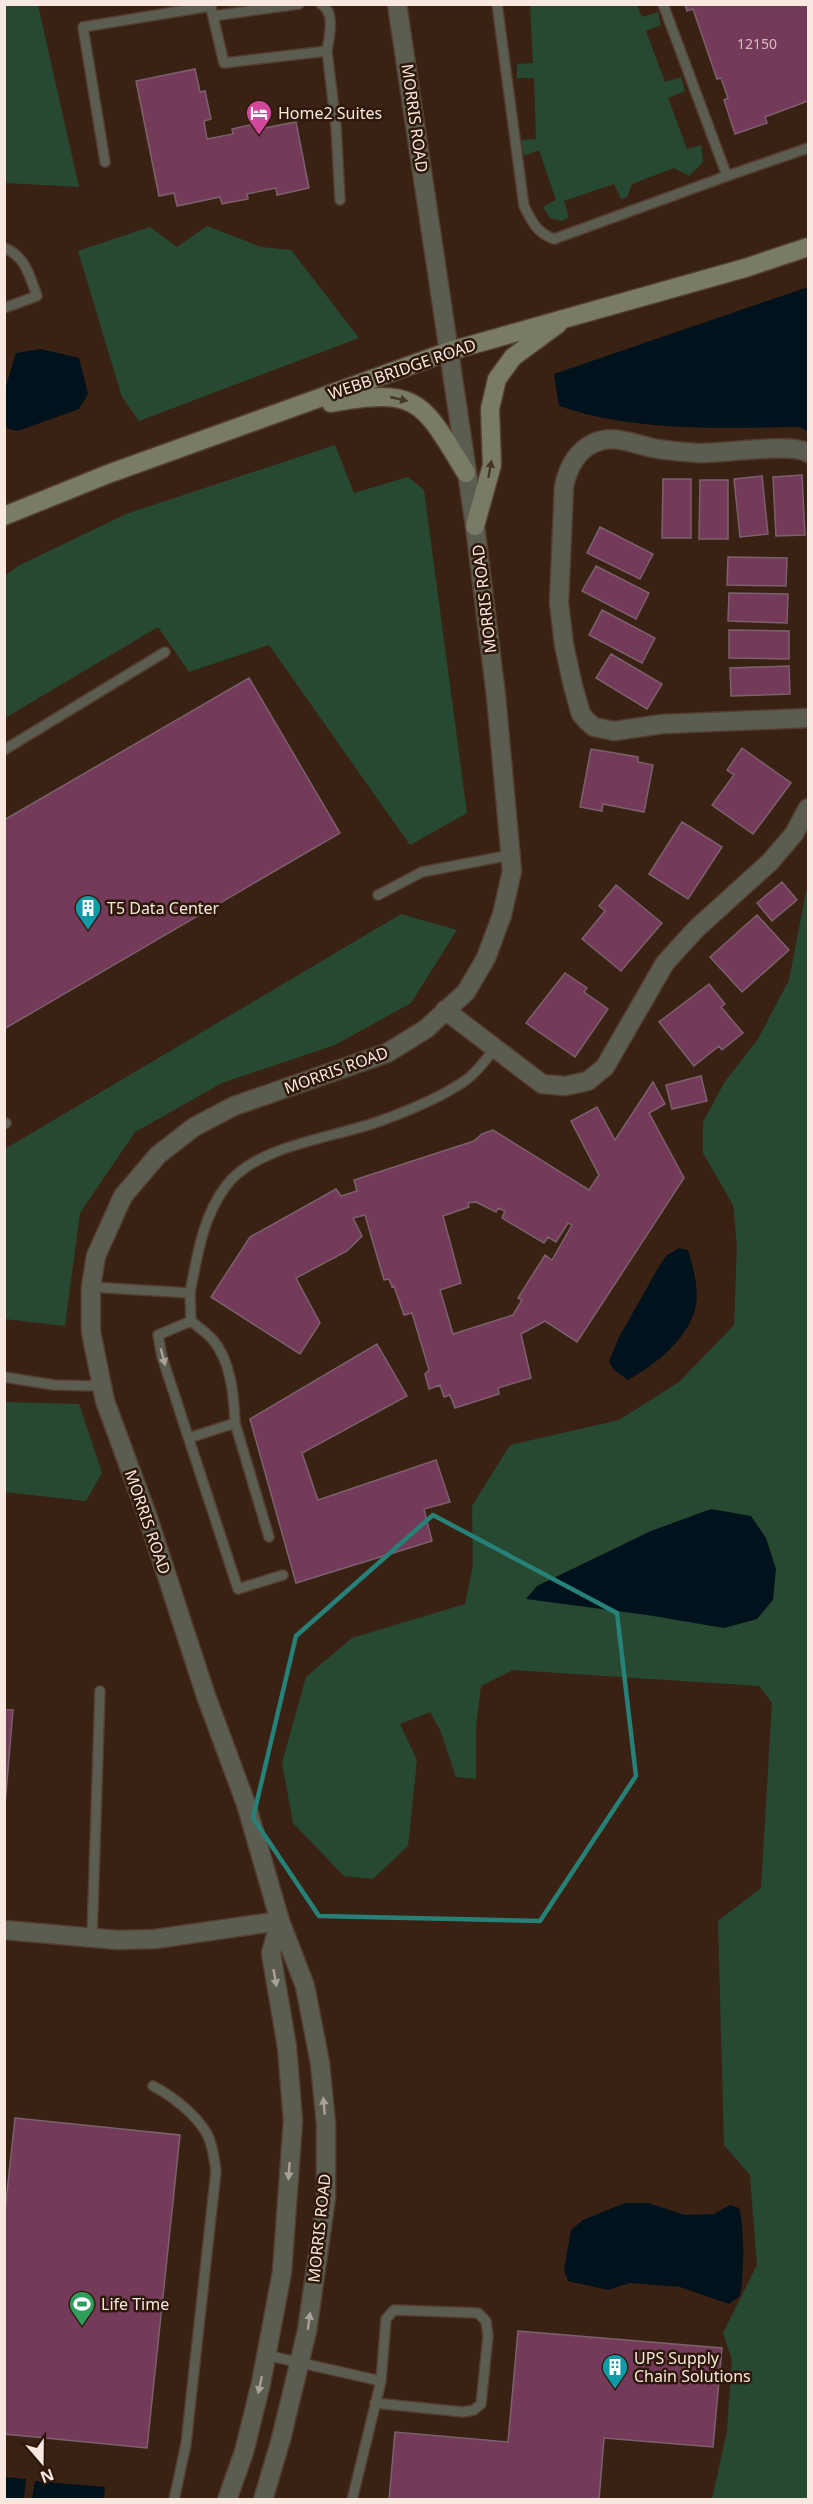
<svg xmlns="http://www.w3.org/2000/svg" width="813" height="2504" font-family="'Noto Sans',sans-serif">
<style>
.green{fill:#274932}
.water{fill:#00121c}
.building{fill:#733b59;stroke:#7d606e;stroke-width:1.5;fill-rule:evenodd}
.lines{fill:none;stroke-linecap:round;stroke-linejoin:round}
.lane-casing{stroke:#543e30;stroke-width:12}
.street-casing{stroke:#543e30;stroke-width:21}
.secondary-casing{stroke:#543e30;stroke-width:21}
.lane{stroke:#5c5d51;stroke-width:9}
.street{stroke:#5c5d51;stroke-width:18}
.secondary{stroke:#797b67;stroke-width:18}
.oneway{fill:#443626}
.oneway2{fill:#aaa298}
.marked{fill:none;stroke:#268179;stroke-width:4.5;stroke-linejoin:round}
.labels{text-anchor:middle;stroke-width:5;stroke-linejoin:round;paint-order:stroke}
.number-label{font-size:14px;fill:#d7bdbe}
.poi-label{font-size:16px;fill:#f8e8df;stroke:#2e180a;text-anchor:start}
.street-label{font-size:16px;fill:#f8e8df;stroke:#2e180a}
</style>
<rect width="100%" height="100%" fill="#392213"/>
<path class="green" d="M4,5H38L79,187L5,183Z
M530,5H637L642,17L658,12L661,25L646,31L665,82L681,77L685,91L668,98L687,149L701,145L703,162L689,176L674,168L632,184L627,197L621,199L614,184L564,201L569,217L562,221L550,218L543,207L556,200L539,150L524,156L521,140L536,139L534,78H517V64L533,63Z
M207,226L261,247L291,250L359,338L139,421L122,397L78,251L150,227L177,247Z
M335,445L354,493L408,477L424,490L467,813L410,845L269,645L189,672L158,627L5,718V576L18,566L126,514Z
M808,882V2499H712L727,2431L732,2360L723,2333L757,2265L750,2175L724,2145L718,1921L761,1888L772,1703L759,1686L513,1670L481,1686L476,1726V1779L456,1777L441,1732L430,1712L400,1724L417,1760L408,1846L373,1879L344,1876L293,1823L282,1763L306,1677L352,1638L465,1604L473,1565L472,1506L510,1445L619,1420L679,1382L734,1325L737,1245L733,1205L703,1153V1122L724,1083L758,1039L789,980Z
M401,914L457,930L411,1003L335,1045L222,1083L135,1132L80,1213L65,1326L5,1319V1149Z
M5,1402L79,1404L102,1473L86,1501L5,1492Z"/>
<path class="water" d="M808,287V431L799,427C718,428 636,432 559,406L554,374Z
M41,349L79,358L88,394L79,409L18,431L5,428V389L16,353Z
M679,1248L688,1250C693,1267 699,1288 696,1305C690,1338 655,1365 628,1380L614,1370L609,1362L618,1339L661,1263L667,1255Z
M711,1509L751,1516L766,1538L776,1569L773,1600L757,1619L724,1628L647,1615L526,1599L537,1586L651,1531Z
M625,2203H648L685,2215L714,2214L730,2205L739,2208C745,2229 744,2274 740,2296L729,2304L680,2287L630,2283L608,2290L568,2281L564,2270L571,2230L583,2220Z
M5,2477L26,2479L24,2499H5Z
M35,2481L105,2487L104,2499H32Z"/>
<path class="building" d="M685,4H808V101L765,117L767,123L735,134L724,100L728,98L721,78L717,79L693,9L687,11Z
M195,69L200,92L205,91L211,119L204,121L207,139L233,134L232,129L258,123L259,129L296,122L309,188L277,195L276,188L247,194L248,199L222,204L220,197L177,206L174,193L159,196L136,81Z
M802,475L805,535L776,536L773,477Z
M762,476L768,534L740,537L734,479Z
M663,479H691V538H662Z
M700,480H728V539H699Z
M600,527L653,554L640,579L587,553Z
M728,557L787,558L786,586L727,585Z
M596,566L649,593L636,619L582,591Z
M729,593L788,594L787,623L728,621Z
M602,610L655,638L642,663L589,635Z
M729,630L789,631V659L729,658Z
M611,654L662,684L647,709L596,678Z
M789,666L790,694L731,696L730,668Z
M249,678L340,833L4,1029V820Z
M742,748L791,783L753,834L712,805L734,775L727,770Z
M591,749L638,757V762L653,765L644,812L603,804L602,811L580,807Z
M682,822L722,847L688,899L649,874Z
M782,882L797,900L772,921L757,903Z
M616,885L662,923L621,971L582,939L605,911L599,906Z
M757,915L789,950L742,992L710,957Z
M565,973L587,988L584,992L608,1009L575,1057L526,1023Z
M709,984L725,1004L721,1007L743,1033L722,1050L719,1046L694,1066L659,1022Z
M701,1076L707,1101L672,1109L666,1085Z
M653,1082L665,1104L649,1113L684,1178L577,1342L545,1321L521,1334L531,1378L498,1388L499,1394L455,1408L450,1395L444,1397L440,1385L429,1389L425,1374L429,1370L412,1313L404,1315L394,1286L392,1287L389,1279L384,1280L365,1215L353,1218L362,1236L347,1251L296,1278L320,1323L300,1354L211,1297L250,1237L336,1189L341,1196L357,1191L354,1180L474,1141L482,1134L493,1130L589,1190L599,1175L571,1121L597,1107L615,1140ZM476,1202L496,1212L498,1208L505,1211L502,1218L544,1243L548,1237L556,1242L568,1223L572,1225L552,1260L545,1255L518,1298L522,1300L513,1315L453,1334L440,1290L461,1283L443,1216L469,1207L468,1203Z
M377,1344L407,1396L302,1453L318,1500L436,1460L450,1502L424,1509L432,1541L296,1583L250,1419Z
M4,1710H13L5,1805H4Z
M15,2118L180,2135L147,2448L4,2434V2220Z
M518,2331L722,2348L713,2447L604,2438L599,2500H389L395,2432L508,2442Z"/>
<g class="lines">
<g class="lane-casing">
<path id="lane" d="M210,4L224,63L327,51L336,126L340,200
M321,4C336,13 329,36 327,51
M497,4L524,206C532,222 537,233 554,239L727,176
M663,4L727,176L808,148
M213,16L299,4
M105,162L83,27L211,6
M4,248C25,255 30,277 37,296L4,308
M4,750L165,652
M378,895L422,872L511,855
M4,1124L6,1123
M91,1287L190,1293C197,1256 203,1216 226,1186C256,1145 334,1138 380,1121C408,1111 438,1099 463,1082C475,1075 485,1060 494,1050
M190,1293L191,1321C198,1327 207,1333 213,1340C231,1361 234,1397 235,1423
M191,1321L158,1335L162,1357L238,1589L283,1575
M4,1377L54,1385L100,1386
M189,1438L235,1423L269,1537
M92,1938L100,1691
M153,2086C172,2096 196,2114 207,2134C213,2145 214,2158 216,2171L186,2444L174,2500
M266,2355L381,2381L352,2500
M375,2403L463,2412L474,2410L481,2404L488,2336L486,2321L478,2313L394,2310L386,2319L381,2381"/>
</g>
<g class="street-casing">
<path id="street" d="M808,453C791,442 723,454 699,453C684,452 668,451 653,448C634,444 613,434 594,443C576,451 568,468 564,486L559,603L564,645L573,686L581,714L587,721L594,727L614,731L663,724L808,718
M445,1010L542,1084L565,1086L588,1081L605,1067L665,963L696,929L770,862L794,834L808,808
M4,1930L118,1940L155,1939L280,1921
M227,2500L244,2452L261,2383L282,2272L293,2121L287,2047L271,1953L280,1921
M263,2500L281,2439L307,2331L326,2198V2124L320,2063L305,1986L280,1921L246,1804L206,1696L147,1515L105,1401L91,1332V1287L96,1256L123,1196L158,1155L194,1127L234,1106L387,1053L426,1029L466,992L486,958L502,915L512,871L496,696L475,526L397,4"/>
</g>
<g class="secondary-casing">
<path id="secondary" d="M331,403C419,387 422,401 466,473
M4,516L108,474L450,351L745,268L808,247
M475,526L492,465L490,409L497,379L513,357L558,324"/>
</g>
<use href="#lane" class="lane"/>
<use href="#street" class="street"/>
<use href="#secondary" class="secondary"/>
</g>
<defs><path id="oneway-solid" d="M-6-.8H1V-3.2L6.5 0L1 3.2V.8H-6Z" transform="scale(1.5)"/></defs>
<g class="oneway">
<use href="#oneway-solid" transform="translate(399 399) rotate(13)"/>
<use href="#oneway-solid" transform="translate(490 469) rotate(-80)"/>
</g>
<g class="oneway2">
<use href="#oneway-solid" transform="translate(163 1357) rotate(75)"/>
<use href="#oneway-solid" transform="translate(275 1978) rotate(80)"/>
<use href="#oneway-solid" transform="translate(324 2106) rotate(-95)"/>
<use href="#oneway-solid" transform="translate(289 2171) rotate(94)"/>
<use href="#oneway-solid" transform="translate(309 2321) rotate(-82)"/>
<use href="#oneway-solid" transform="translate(260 2385) rotate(102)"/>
</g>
<path class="marked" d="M433,1515L617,1613L636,1776L540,1921L319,1916L253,1818L296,1636Z"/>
<defs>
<g id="hotel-pin" transform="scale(1.35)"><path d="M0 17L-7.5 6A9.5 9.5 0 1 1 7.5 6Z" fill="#d1479c" stroke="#2e180a"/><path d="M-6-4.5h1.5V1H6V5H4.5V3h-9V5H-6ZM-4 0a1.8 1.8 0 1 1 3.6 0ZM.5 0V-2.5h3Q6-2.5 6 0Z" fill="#fff"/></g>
<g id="building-pin" transform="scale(1.35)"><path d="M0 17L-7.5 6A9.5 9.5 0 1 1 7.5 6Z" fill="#0f9aa8" stroke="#2e180a"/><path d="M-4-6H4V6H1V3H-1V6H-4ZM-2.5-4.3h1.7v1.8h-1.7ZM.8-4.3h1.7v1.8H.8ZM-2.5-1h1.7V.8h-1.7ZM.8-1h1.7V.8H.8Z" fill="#fff"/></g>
<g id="stadium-pin" transform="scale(1.35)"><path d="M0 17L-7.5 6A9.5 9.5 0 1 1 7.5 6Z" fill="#2e9e5b" stroke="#2e180a"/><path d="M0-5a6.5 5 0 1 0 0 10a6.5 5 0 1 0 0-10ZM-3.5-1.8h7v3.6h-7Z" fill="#fff"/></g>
</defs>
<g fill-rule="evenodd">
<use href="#hotel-pin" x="259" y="113"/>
<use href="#building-pin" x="88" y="908"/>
<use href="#stadium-pin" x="82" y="2304"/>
<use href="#building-pin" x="615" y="2367"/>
</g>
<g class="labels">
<g class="number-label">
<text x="757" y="49">12150</text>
</g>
<g class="poi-label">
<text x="278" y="119">Home2 Suites</text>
<text x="107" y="914">T5 Data Center</text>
<text x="101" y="2310">Life Time</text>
<text x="634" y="2364">UPS Supply<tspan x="634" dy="18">Chain Solutions</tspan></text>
</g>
<g class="street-label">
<text transform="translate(415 118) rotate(82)" y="6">MORRIS ROAD</text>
<text transform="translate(402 369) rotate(-19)" y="6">WEBB BRIDGE ROAD</text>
<text transform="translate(484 599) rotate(-97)" y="6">MORRIS ROAD</text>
<text transform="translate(336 1070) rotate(-20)" y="6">MORRIS ROAD</text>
<text transform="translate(148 1522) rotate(71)" y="6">MORRIS ROAD</text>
<text transform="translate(319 2228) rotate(-84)" y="6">MORRIS ROAD</text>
</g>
</g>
<rect width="813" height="2504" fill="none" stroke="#f8e8df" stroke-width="12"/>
<g transform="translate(42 2462) rotate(160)" stroke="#2e180a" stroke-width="4.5" paint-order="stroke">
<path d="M0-4.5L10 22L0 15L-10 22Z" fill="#f8e8df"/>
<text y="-9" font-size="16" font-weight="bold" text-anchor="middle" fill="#f8e8df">N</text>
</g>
</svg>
